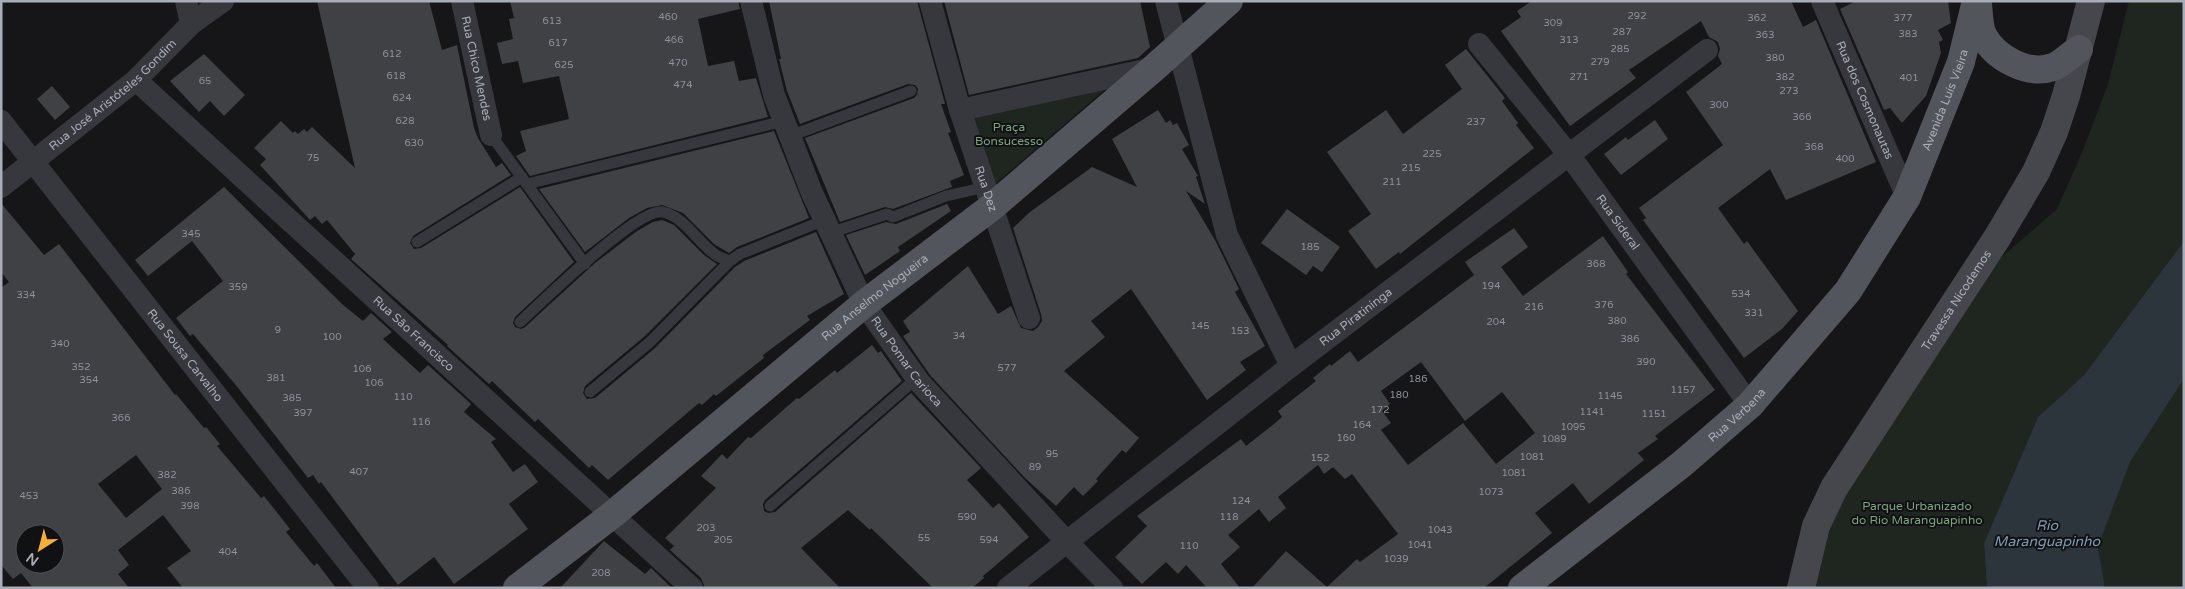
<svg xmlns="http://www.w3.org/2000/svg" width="2185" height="589" font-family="'Varela Round',sans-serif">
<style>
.green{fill:#1e261f}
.water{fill:#2c353c}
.building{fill:#404145;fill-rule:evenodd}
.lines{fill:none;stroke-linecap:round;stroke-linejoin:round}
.lane{stroke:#37383d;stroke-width:11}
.street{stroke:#37383d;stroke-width:22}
.secondary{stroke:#45474d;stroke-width:28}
.primary{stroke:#53555c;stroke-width:28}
.labels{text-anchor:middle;stroke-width:4;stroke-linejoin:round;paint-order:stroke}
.number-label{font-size:10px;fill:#8e929b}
.street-label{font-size:12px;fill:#a8adb8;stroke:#111113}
.park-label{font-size:12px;fill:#7fa381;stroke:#111113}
.water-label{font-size:14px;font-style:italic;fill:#7f9bb3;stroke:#111113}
</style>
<rect width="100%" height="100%" fill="#161618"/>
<path class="green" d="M2129,1H2184V241L2084,375L2038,417L1984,543L1987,588H1814L1819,560L1844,492L1988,269L2057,209L2081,155L2108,84Z
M1109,86L995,184L971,112Z
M2184,379V588H2105L2098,547L2130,462Z"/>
<path class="water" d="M2184,241V379L2130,462L2098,547L2105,588H1987L1984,543L2038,417L2084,375Z"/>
<path class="building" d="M317,1H429L442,50L457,45L474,128L478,138L496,167L502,163L511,175L413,236L410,243L414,249L421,248L520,187L574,262L515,317L513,323L515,327L521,329L525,327L595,263L637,231L653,222L662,220L674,225L704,255L717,264L645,336L585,386L583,393L587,399L595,398L655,348L735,267L744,261L816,232L844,294L807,316L810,320L763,355L764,358L716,396L714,394L702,405L699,403L608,480L592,465L589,468L538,419L535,422L492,381L489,384L447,346L448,345L351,259L355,254L327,220L322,224L315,216L310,220L260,165L266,159L254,148L281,121L293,133L295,131L298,134L304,129L307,132L312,127L355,168Z
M510,1H738L740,9L698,19L708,66L734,61L739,81L756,78L768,117L530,176L516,156L526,151L520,131L569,119L559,76L523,83L518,61L502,64L497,43L513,39L509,19L514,18Z
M769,1H917L945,104H941L951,132L948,133L964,175L950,181L952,187L893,209L885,207L840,222L805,138L914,98L917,95L918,89L915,85L908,84L800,124L787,91L779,59H781Z
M944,1H1140L1150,47L1138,58L969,95Z
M1532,1H1791L1803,27L1816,20L1876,162L1786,200L1770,169L1718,208L1744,244L1747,241L1798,311L1782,329L1744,358L1643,220L1646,218L1639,208L1723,145L1686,92L1722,64L1718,56L1720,49L1718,42L1709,37L1701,21L1629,70L1636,78L1570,126L1501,31L1521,17L1517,11Z
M1856,1H1948L1951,23L1938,30L1943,40L1939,42L1941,53L1926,96L1902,123L1890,108L1884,110L1840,9Z
M1466,49L1505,98L1502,101L1518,123L1516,125L1534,148L1400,254L1399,252L1376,269L1348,231L1371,214L1327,152L1386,110L1403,134L1462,89L1445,65Z
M204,54L245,95L224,116L210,101L199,112L170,81Z
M52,86L70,107L55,120L37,99Z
M1158,110L1166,123L1170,120L1173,125L1177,123L1189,145L1182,149L1198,176L1196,177L1205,204L1186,191L1216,242L1239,289L1235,292L1265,346L1240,362L1246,370L1207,400L1131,289L1091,321L1105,337L1064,371L1139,438L1126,453L1122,450L1096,479L1098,481L1083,496L1074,487L1056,506L1025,478L930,375L903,336L910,332L903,321L968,266L998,314L1011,306L1021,328L1033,331L1038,327L1042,321L1041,314L1013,228L1030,212L1092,167L1137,187L1112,139Z
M1655,120L1668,139L1621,175L1604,154L1626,137L1628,140Z
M774,131L809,218L737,247L729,253L714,244L683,213L662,205L647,208L629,218L585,252L539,189Z
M224,187L342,304L363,321L371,313L392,332L383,339L420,373L428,365L471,404L464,412L496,439L491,442L513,472L525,464L538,482L509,504L528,529L454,584L434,557L398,585L321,482L319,484L313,475L308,478L239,389L193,334L190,336L176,318L223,281L192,241L148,276L135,260Z
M1,203L44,255L59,244L175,395L176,394L204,428L206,427L220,444L217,446L261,498L264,496L290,529L286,532L314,566L317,563L336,588H183L167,568L191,551L163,515L118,550L129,565L118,574L129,588H33L21,573L13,579L1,565V288L9,282L1,272ZM136,455L162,489L126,518L98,484ZM25,534H55V564H25Z
M947,204L951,211L898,247L900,251L865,275L846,235L886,222L896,224Z
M1287,209L1340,247L1322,272L1313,266L1306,275L1261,243Z
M1514,228L1528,247L1501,267L1523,296L1603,236L1628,272L1626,274L1715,390L1655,436L1658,439L1638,453L1644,460L1589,504L1573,483L1535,513L1552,533L1484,588H1252L1286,551L1327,587L1357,559L1360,562L1398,534L1352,474L1345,479L1333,467L1324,474L1318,465L1278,497L1286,508L1269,522L1259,509L1228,535L1240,547L1221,564L1240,588H1207L1186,565L1178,574L1166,562L1142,584L1115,557L1147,526L1137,516L1241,439L1246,446L1274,424L1282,417L1278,411L1316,381L1313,378L1330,364L1331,366L1350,351L1358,362L1474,275L1465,262ZM1421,362L1465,421L1502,392L1535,433L1496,464L1463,423L1408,465L1381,430L1391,423L1382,411L1390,404L1381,391Z
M872,345L878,353L881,351L902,381L765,500L763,504L764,511L768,513L775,512L911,393L981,468L967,480L993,508L999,503L1029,537L983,576L984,578L972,588H933L871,528L870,530L848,510L801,548L840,588H705L701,578L670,550L674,546L665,538L716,488L701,476L722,454L727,459L748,437L751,438L797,398L799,399L835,370L837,373Z
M604,541L645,574L651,568L672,588H560Z"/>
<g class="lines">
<path class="lane" d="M491,135L585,264
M790,136L911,91
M527,184L784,121
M830,233L887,214L893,217L946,196L986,187
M417,242L522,177
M520,322C542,302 638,207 663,212C685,217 698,243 716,255C720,258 725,259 730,261
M590,392L650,342L730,261L740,254L825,220
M770,506L917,378"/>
<g class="street">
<path d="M186,1L191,24"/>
<path id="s1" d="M462,1L491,135"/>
<path id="s2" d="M751,1L774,95L812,193L864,304L920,383L1066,541L1112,588"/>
<path id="s3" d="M930,1L960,110L1029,318"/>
<path d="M1166,1L1227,235L1291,366"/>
<path id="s4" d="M1822,1L1907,197"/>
<path id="s5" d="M1479,44L1570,156L1750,405"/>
<path id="s6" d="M136,80L692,588"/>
<path d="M960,110L1154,68"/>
<path id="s7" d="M1,121L368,588"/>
<path id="s8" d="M1,187L136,80L191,24L223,1"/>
<path id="s9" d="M1008,588L1291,366L1707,50"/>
</g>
<path class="secondary" id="s10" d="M1801,588L1816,526L1834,488L1997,238L2036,172L2054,132L2066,96L2091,1"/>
<g class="primary">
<path d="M1978,4C1979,14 1979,27 1983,35C1995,58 2028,76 2053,67C2062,64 2071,54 2079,49"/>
<path id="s11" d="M517,588L612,515L864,304L993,206L1154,68L1229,1"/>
<path id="s12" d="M1522,588L1682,464L1750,405L1848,291L1907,197L1961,62L1976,1"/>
</g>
</g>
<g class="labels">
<g class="number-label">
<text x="1637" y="19">292</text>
<text x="668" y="20">460</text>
<text x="1757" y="21">362</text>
<text x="1903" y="21">377</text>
<text x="552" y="24">613</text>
<text x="1553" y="26">309</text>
<text x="1622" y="35">287</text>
<text x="1908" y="37">383</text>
<text x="1765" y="38">363</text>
<text x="674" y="43">466</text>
<text x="1569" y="43">313</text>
<text x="558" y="46">617</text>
<text x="1620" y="52">285</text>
<text x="392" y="57">612</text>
<text x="1775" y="61">380</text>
<text x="1600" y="65">279</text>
<text x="678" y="66">470</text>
<text x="564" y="68">625</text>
<text x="396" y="79">618</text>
<text x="1579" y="80">271</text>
<text x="1785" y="80">382</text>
<text x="1909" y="81">401</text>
<text x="205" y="84">65</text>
<text x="683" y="88">474</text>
<text x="1789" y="94">273</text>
<text x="402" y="101">624</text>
<text x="1719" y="108">300</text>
<text x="1802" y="120">366</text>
<text x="405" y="124">628</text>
<text x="1476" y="125">237</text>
<text x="414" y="146">630</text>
<text x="1814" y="150">368</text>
<text x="1432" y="157">225</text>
<text x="313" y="161">75</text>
<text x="1845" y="162">400</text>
<text x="1411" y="171">215</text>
<text x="1392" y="185">211</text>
<text x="191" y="237">345</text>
<text x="1310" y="250">185</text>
<text x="1596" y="267">368</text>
<text x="1491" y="289">194</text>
<text x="238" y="290">359</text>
<text x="1741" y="297">534</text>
<text x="26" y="298">334</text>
<text x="1604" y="308">376</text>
<text x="1534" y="310">216</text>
<text x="1754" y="316">331</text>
<text x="1617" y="324">380</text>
<text x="1496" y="325">204</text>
<text x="1200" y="329">145</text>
<text x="278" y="333">9</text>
<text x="1240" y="334">153</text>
<text x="959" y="339">34</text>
<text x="332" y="340">100</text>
<text x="1630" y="342">386</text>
<text x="60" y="347">340</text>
<text x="1646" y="365">390</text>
<text x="81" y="370">352</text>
<text x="1007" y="371">577</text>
<text x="362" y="372">106</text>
<text x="276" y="381">381</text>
<text x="1418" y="382">186</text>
<text x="89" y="383">354</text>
<text x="374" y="386">106</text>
<text x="1683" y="393">1157</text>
<text x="1399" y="398">180</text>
<text x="1610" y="399">1145</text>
<text x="403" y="400">110</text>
<text x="292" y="401">385</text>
<text x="1380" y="413">172</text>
<text x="1592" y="415">1141</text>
<text x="303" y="416">397</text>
<text x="1654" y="417">1151</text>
<text x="121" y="421">366</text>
<text x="421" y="425">116</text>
<text x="1362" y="428">164</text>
<text x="1573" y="430">1095</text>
<text x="1346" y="441">160</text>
<text x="1554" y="442">1089</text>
<text x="1052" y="457">95</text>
<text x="1532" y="460">1081</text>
<text x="1320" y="461">152</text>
<text x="1035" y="470">89</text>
<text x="359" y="475">407</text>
<text x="1514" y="476">1081</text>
<text x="167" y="478">382</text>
<text x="181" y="494">386</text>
<text x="1491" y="495">1073</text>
<text x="29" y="499">453</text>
<text x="1241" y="504">124</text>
<text x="190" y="509">398</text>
<text x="967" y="520">590</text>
<text x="1229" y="520">118</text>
<text x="706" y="531">203</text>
<text x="1440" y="533">1043</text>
<text x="924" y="541">55</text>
<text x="723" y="543">205</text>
<text x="989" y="543">594</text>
<text x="1420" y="548">1041</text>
<text x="1189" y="549">110</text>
<text x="228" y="555">404</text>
<text x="1396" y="562">1039</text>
<text x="601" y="576">208</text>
</g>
<g class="street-label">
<text dy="4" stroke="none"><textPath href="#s1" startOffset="69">Rua Chico Mendes</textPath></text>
<text dy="4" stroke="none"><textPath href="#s8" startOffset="145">Rua José Aristóteles Gondim</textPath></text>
<text dy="4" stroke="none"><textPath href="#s4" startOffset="108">Rua dos Cosmonautas</textPath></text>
<text dy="4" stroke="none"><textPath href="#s12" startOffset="658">Avenida Luís Vieira</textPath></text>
<text dy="4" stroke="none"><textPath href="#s3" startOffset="196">Rua Dez</textPath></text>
<text dy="4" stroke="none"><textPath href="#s5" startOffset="226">Rua Sideral</textPath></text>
<text dy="4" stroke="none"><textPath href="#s11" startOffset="461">Rua Anselmo Nogueira</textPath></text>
<text dy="4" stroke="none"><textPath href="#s10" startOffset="330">Travessa Nicodemos</textPath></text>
<text dy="4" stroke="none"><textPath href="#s9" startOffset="441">Rua Piratininga</textPath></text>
<text dy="4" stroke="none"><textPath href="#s6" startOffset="376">Rua São Francisco</textPath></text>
<text dy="4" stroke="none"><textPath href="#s7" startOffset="298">Rua Sousa Carvalho</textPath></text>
<text dy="4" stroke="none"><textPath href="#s2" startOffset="396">Rua Pomar Carioca</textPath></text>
<text dy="4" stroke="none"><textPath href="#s12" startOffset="276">Rua Verbena</textPath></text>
</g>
<g class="park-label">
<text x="1009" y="131">Praça<tspan x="1009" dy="14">Bonsucesso</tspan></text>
<text x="1917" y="510">Parque Urbanizado<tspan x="1917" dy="14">do Rio Maranguapinho</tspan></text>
</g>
<g class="water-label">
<text x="2047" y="530">Rio<tspan x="2047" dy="16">Maranguapinho</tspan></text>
</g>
</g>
<rect width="2185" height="589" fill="none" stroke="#a8adb8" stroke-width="5"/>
<g transform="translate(40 549) rotate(216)"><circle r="24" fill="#111113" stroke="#4d4f55"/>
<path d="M0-4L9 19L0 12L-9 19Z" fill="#f2b134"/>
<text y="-8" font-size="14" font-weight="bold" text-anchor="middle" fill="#a8adb8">N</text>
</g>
</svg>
